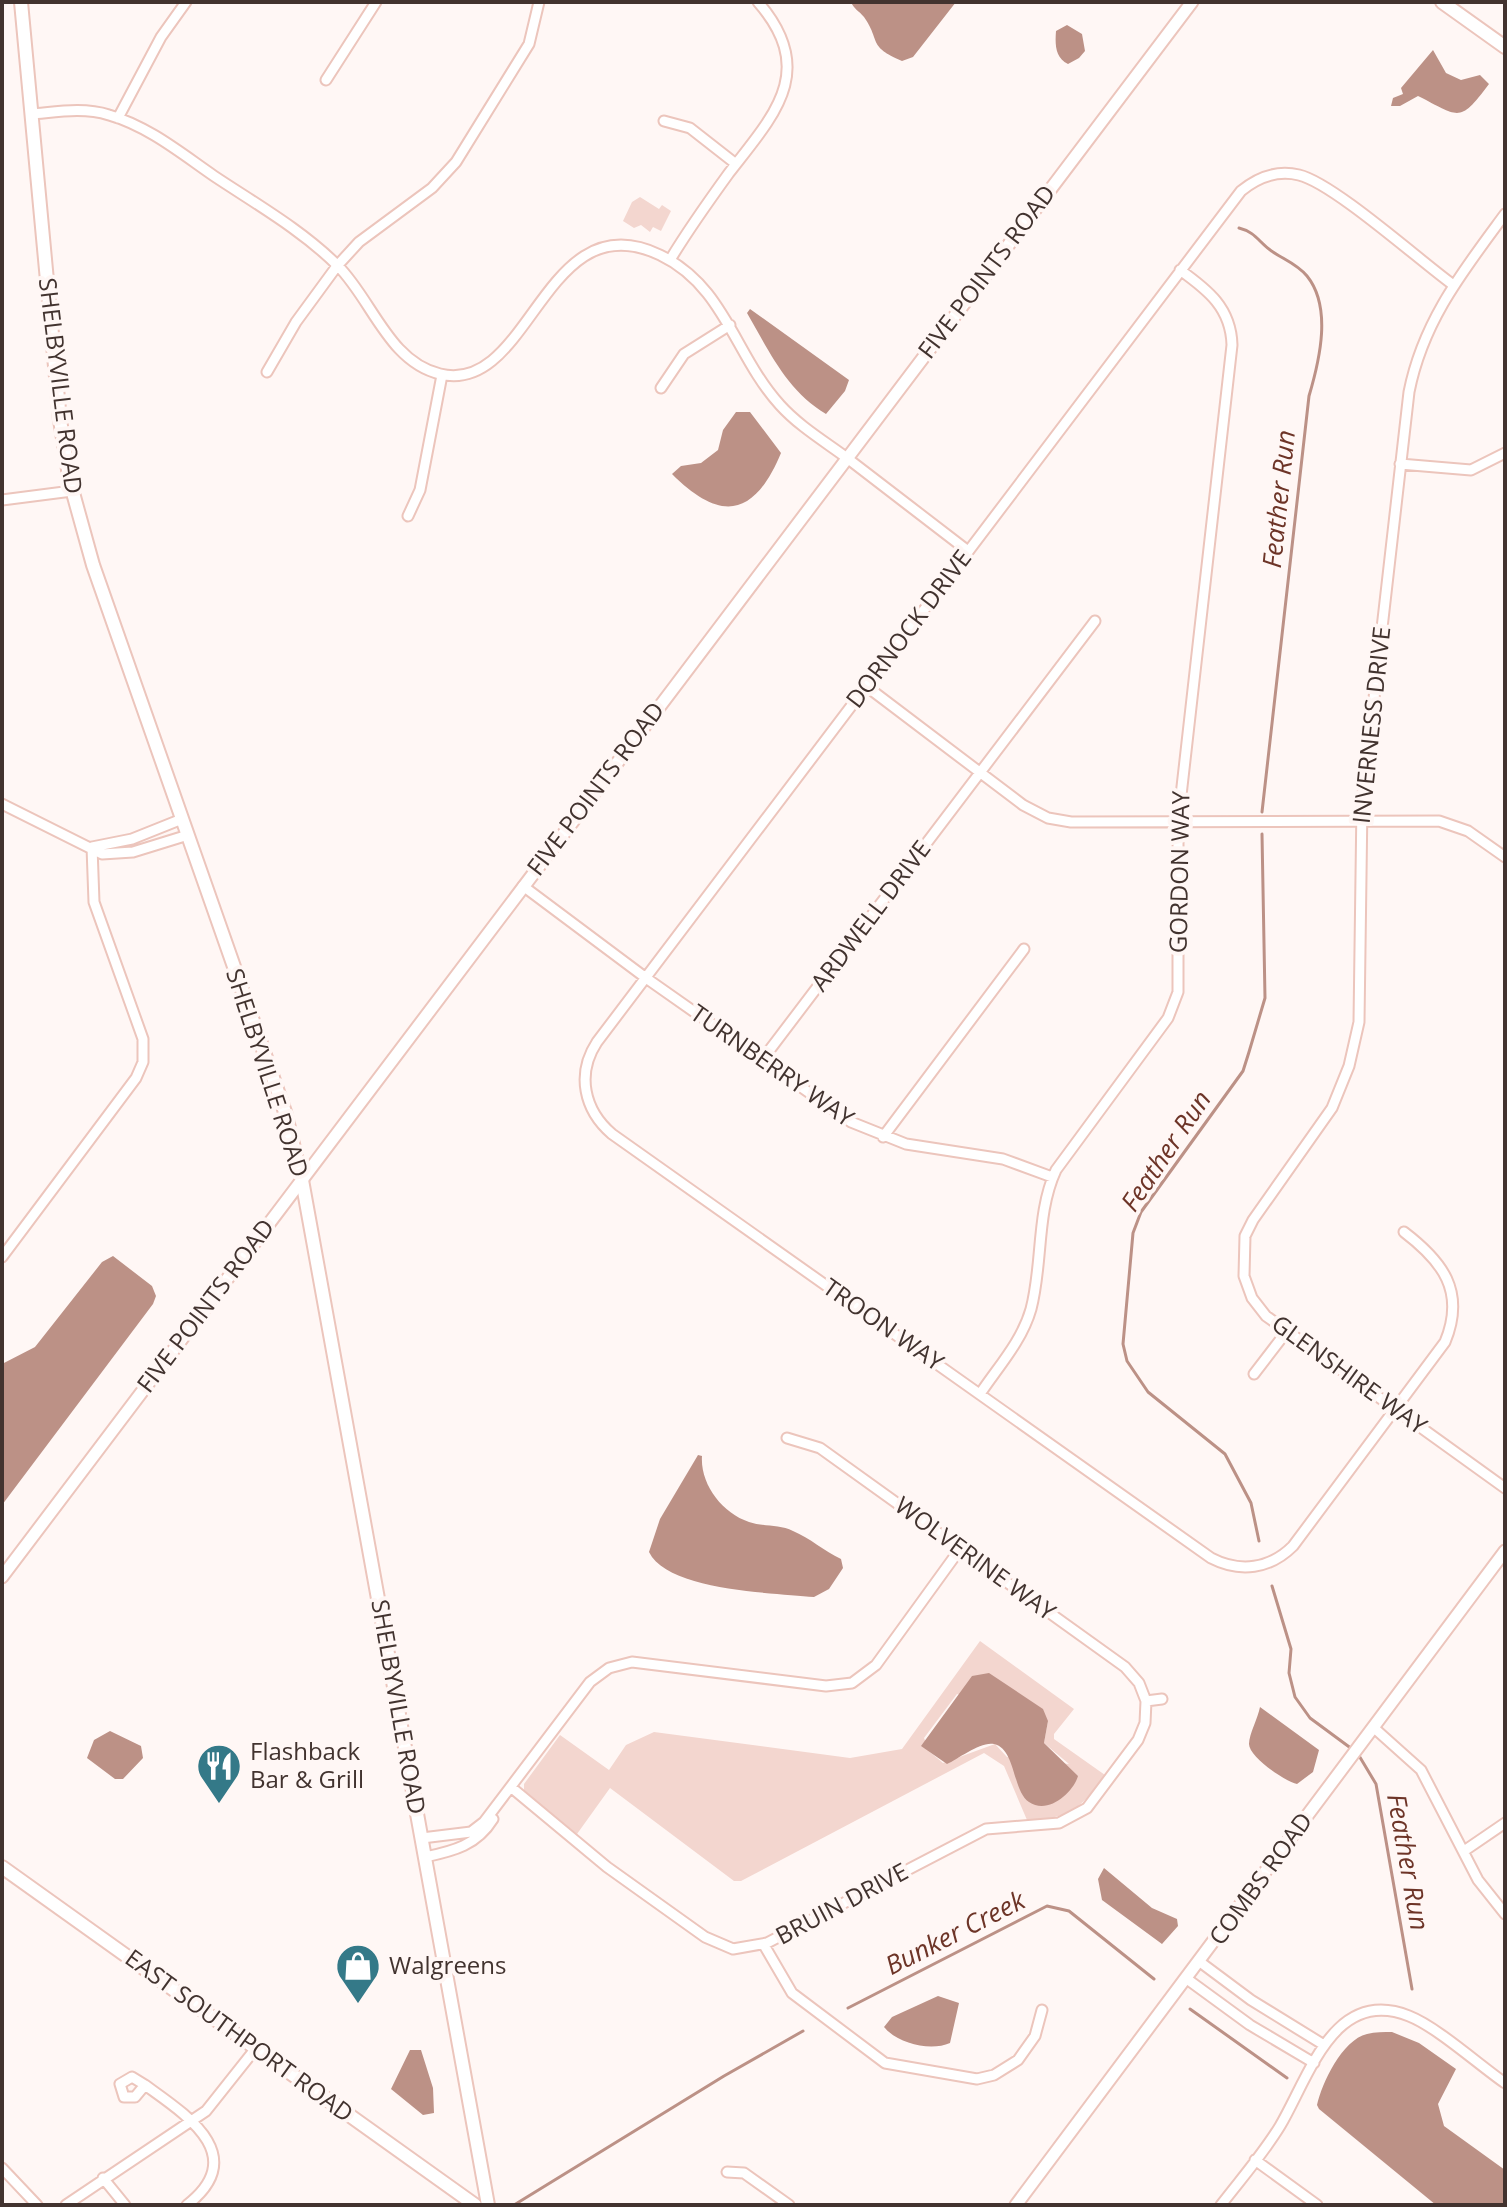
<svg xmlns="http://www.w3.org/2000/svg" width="1507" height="2207" font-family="'Open Sans',sans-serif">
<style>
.green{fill:#f3d6cf;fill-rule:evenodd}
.water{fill:#bc9186}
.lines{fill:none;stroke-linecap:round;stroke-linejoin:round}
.stream{stroke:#bc9186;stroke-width:3}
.minor-casing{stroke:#ecc5bc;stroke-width:13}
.tertiary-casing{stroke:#ecc5bc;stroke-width:15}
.secondary-casing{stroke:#ecc5bc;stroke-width:16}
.minor{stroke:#fff;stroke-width:9}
.tertiary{stroke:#fff;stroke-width:11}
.secondary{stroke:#fff;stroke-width:12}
.labels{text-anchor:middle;stroke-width:8;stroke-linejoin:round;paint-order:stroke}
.street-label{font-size:24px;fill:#42332f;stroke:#fff7f5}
.poi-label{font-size:24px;fill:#42332f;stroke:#fff7f5;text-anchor:start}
.water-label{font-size:26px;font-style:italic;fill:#6d3427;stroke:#fff7f5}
</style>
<rect width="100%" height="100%" fill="#fff7f5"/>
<path class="green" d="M640,197L659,209L662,205L671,211L661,231L653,227L650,232L641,225L634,228L623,221L632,202Z
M980,1641L1074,1709L1054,1734V1739L1105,1775C1079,1810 1071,1818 1027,1820L1004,1766L984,1753L741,1881H734L610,1788L577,1834L524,1792V1784L560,1735L609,1770L626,1745L654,1732L850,1758L902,1749ZM957,1694L1048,1721L1044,1743L1069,1764L1007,1757L995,1744L943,1763L930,1752L924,1738Z"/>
<path class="water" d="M851,2H956L913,57L902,61C867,46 881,41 864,17C859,11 854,9 851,2Z
M1067,25L1082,34L1085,51L1079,58L1068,64C1055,58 1055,44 1056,31Z
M1433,50L1446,73L1461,80L1480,75L1489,84C1459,124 1460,117 1418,96L1400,106H1391L1393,98L1403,94L1401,88Z
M750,309L849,380L845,391L826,414C787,391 769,351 747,313Z
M736,412H750L781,453C754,518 720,522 672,474L681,466L701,463L718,450L723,430Z
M113,1256L152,1286L156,1296L153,1304L2,1505V1364L35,1347L102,1262Z
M698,1455L702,1456C700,1484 722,1513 749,1522C763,1527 779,1524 793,1531C810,1538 824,1551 841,1559L843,1568L829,1589L814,1597C774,1593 668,1591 649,1552L660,1519Z
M989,1673L1043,1709L1048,1721L1044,1743L1078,1776C1073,1793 1048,1815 1029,1802C1012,1790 1016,1749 994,1744C981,1741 958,1759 947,1764L921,1746L972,1676Z
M1260,1707L1319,1750L1313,1772L1297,1784C1286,1782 1249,1757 1249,1744C1249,1734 1258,1718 1260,1707Z
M110,1731L141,1746L143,1758L123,1779H115L87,1758L94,1740Z
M1104,1868L1152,1908L1177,1919L1178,1926L1162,1944L1102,1900L1098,1879Z
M938,1996L959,2003L950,2043C930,2052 897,2043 884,2027L892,2017Z
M1392,2032L1419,2043L1456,2069L1438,2104L1444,2126L1505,2170V2205H1436L1319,2109L1317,2105C1322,2083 1342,2040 1367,2034C1375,2032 1384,2032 1392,2032Z
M410,2050H421L433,2088L434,2113L423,2115L391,2089Z"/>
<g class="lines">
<path class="stream" d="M1239,228C1256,232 1260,244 1273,252C1283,259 1297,264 1307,276C1332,307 1320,359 1309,396L1262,812
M1259,1541L1251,1503L1225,1454L1148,1392L1127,1361L1123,1344L1133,1233L1141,1212L1243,1071L1249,1052L1265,998L1262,834
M1272,1586L1291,1649L1289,1673L1295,1697L1310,1718L1352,1749
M1358,1754L1376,1784L1412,1989
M848,2008L1047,1906L1069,1911L1154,1979
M1190,2009L1287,2078
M514,2205L724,2076L803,2031"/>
<g class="minor-casing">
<path id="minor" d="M326,80L376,2
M31,114C57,112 83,107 109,115C148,126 182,154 214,176C256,204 302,230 338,266C372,300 389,362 440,374C531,396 544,199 660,255C725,286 735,356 780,405C799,426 824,441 847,458C887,489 928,520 968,551
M118,118L161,37L186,2
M664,121L690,128L736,164
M1505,214C1463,271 1423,321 1409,392L1362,803L1359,1022L1349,1066L1332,1108L1253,1220L1245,1236L1244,1276L1252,1298L1266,1316L1505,1488
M670,260C688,230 708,202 729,173C774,115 818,71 758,2
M267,372L296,322L337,266L359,242L432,188L456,162L529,44L539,2
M661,388L684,354L730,325
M1400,464L1471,470L1505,453
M2,500L72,491
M408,516L420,490L442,375
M866,686L1023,805L1048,818L1071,822L1439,821L1468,831L1505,857
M2,804L102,854L133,852L188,835
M92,847L132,839L182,819
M523,886L646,978L851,1122L906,1144L1003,1159L1052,1177
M762,1060L1095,621
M883,1137L1024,949
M1404,1232C1442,1261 1466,1291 1445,1342L1293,1546C1270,1569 1240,1573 1211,1558L612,1134C584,1110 576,1074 597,1042L1241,191C1258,177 1278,170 1299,175C1333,183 1419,260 1452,284
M2,1257L136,1078L143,1062V1039L94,902L92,847
M1254,1374L1287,1331
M980,1394C998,1367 1022,1341 1031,1309C1043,1264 1036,1213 1056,1170L1168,1018L1178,992V822L1232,345C1231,308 1208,290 1180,270
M1146,1701L1162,1699
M1373,1727L1421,1770L1478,1880L1505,1914
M512,1788L607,1867L705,1937L733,1949L767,1943L986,1829L1059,1823L1087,1808L1138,1740L1145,1723L1146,1701L1139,1683L1125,1667L820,1448L787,1438
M422,1838L471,1832L484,1822L590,1682L609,1668L632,1662L826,1686L852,1683L876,1665L960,1549
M1464,1851L1505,1823
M425,1857C454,1851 477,1845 493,1819
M764,1945L792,1993L885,2063L977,2079L994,2075L1018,2060L1035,2036L1042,2010
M1200,1962L1251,2000L1324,2045
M1187,1979L1250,2025L1314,2063
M132,2077L145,2085L135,2097H124L120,2084Z
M145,2085C185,2114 251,2155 187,2205
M1255,2160L1317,2205
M2,2168L37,2205
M727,2172L744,2173L789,2205
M103,2178L125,2205
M66,2205L206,2111L256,2048
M1221,2205C1241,2179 1263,2154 1280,2126C1309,2077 1334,1986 1409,2016C1437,2027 1479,2065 1505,2083"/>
</g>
<g class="tertiary-casing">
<path id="tertiary" d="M2,1577L1192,2
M1016,2205L1505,1551"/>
</g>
<g class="secondary-casing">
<path id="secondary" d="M21,2L60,420L70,482L93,565L285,1112L302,1180L488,2205
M1442,2L1505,47
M2,1867L475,2205"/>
</g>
<use href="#minor" class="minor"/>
<use href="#tertiary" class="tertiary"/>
<use href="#secondary" class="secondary"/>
</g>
<defs>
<g id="restaurant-pin" transform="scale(2.3)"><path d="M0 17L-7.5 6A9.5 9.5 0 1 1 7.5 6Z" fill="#347988" stroke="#fff7f5"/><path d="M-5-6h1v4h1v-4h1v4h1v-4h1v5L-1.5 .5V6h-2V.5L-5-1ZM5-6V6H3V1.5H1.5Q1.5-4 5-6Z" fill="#fff"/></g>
<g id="shop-pin" transform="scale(2.3)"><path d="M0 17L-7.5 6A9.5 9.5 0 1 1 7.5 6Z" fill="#347988" stroke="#fff7f5"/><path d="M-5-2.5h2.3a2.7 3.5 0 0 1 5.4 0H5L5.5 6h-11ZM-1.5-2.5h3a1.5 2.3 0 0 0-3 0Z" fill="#fff"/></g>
</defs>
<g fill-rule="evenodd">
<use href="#restaurant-pin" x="219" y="1766"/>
<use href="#shop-pin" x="358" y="1966"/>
</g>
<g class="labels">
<g class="street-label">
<text transform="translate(987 272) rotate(-53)" y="8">FIVE POINTS ROAD</text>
<text transform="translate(60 386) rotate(83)" y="8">SHELBYVILLE ROAD</text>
<text transform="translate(909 629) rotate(-53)" y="8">DORNOCK DRIVE</text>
<text transform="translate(1372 725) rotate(-84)" y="8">INVERNESS DRIVE</text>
<text transform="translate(596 789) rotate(-53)" y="8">FIVE POINTS ROAD</text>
<text transform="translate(1180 872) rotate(-89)" y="8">GORDON WAY</text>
<text transform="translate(871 916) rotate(-53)" y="8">ARDWELL DRIVE</text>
<text transform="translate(772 1066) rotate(35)" y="8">TURNBERRY WAY</text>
<text transform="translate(267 1073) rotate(72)" y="8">SHELBYVILLE ROAD</text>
<text transform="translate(206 1306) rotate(-53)" y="8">FIVE POINTS ROAD</text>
<text transform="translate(883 1325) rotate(35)" y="8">TROON WAY</text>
<text transform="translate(1349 1375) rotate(36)" y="8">GLENSHIRE WAY</text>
<text transform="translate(975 1559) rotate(36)" y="8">WOLVERINE WAY</text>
<text transform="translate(398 1707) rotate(80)" y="8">SHELBYVILLE ROAD</text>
<text transform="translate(1261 1879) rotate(-54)" y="8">COMBS ROAD</text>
<text transform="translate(842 1904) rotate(-28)" y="8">BRUIN DRIVE</text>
<text transform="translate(239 2036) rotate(36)" y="8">EAST SOUTHPORT ROAD</text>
</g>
<g class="poi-label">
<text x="250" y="1760">Flashback<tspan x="250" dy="28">Bar &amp; Grill</tspan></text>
<text x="389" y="1974">Walgreens</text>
</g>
<g class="water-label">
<text transform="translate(1279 499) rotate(-84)" y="9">Feather Run</text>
<text transform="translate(1166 1151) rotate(-56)" y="9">Feather Run</text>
<text transform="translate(1408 1862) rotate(80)" y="9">Feather Run</text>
<text transform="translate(955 1933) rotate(-27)" y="9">Bunker Creek</text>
</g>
</g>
<rect width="1507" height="2207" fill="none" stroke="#42332f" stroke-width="8"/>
</svg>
